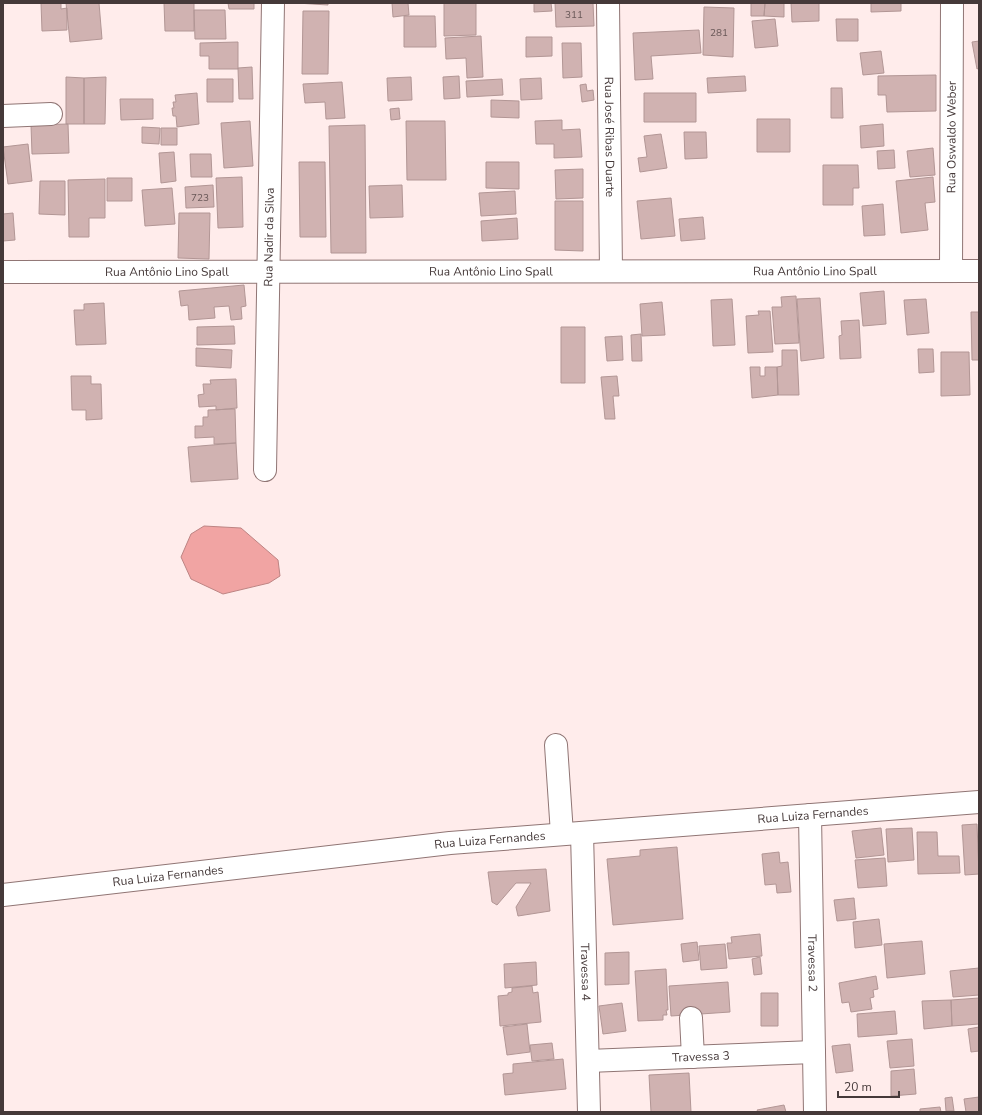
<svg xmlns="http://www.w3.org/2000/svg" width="982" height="1115" font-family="'Nunito Sans',sans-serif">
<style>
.water{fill:#f1a4a3;stroke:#bd8483}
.building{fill:#d0b2b1;stroke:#b29695}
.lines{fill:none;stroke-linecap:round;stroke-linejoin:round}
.minor-casing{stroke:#907574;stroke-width:24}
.minor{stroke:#fff;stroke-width:22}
.labels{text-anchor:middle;stroke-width:4;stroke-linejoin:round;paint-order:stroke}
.number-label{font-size:10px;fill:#685757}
.street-label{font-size:12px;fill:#453939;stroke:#ffeceb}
</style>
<rect width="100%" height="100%" fill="#ffeceb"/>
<path class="water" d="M204,526L241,528L278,560L280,576L269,583L223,594L191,579L181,557L191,534Z"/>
<path class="building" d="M41,3H61V9L67,8V30L42,31Z
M66,3H99L102,39L70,42Z
M164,3H194V31H165Z
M228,3H254V9H229Z
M297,3H328V5Z
M392,3H408L409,15L393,17Z
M444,3H476V35L444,36Z
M534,3H551L552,11L534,12Z
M555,3H593L594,26L556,27Z
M751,3H765L764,16H751Z
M765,3H784V17L764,16Z
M791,3H819V21L792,22Z
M871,3H901V11L871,12Z
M704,7L734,8L733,57L703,55Z
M194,10H225L226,39H195Z
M303,11H329L328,74H302Z
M404,16H435L436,47H404Z
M775,19L778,46L755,48L752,21Z
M836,19H858V41H837Z
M699,30L701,53L651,56L653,79L635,80L633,33Z
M481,36L483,77L467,78L466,58L446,59L445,38Z
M526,37H552V56L526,57Z
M979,41V68L977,69L972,42Z
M238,42V69H209V56H200V43Z
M562,43H581L582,77L563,78Z
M881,51L884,73L863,75L860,53Z
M252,67L253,99H239L238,68Z
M936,75V111L887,112L886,95H878V76Z
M459,76L460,98L444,99L443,77Z
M745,76L746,91L708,93L707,78Z
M66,77L84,78V124H66Z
M106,77L105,124H84V78Z
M411,77L412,100L388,101L387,78Z
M541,78L542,99L521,100L520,79Z
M207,79H233V102H207Z
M502,79L503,95L467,97L466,81Z
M342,82L345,118L326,119L325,102L305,103L303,84Z
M586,84L587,91L593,90L594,100L582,102L580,85Z
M831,88H842L843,118H831Z
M197,93L199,124L177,127L176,116H173L172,108H174L173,102H176L175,95Z
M644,93H696V122H644Z
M120,99H153V119L121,120Z
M491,100L519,101V118L491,117Z
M399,108L400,119L391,120L390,109Z
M757,119H790V152H757Z
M562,120V130L580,129L582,157L554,158V144H536L535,121Z
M250,121L253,166L224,168L221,123Z
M406,121H445L446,180H407Z
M68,124L69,153L32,154L31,125Z
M883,124L884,146L861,148L860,126Z
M365,125L366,253H331L329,126Z
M142,127L160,128L159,144L142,143Z
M161,128H177V145H161Z
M684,132H706L707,158L685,159Z
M661,134L667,168L640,172L638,158L647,157L644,136Z
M28,144L32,181L8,184L3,147Z
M933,148L935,175L910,177L907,151Z
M894,150L895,168L878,169L877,151Z
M174,152L176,181L161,183L159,153Z
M190,154H211L212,177H191Z
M299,162H325L326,237H300Z
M486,162H519V189L486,188Z
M823,165H858L859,188H853V205H823Z
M583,169V198L556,199L555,170Z
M242,177L243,227L218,228L216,178Z
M933,177L935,202L925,203L928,230L901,233L896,181Z
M107,178H132V201H107Z
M105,179V218H89V237H69L68,180Z
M40,181H65V215L39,214Z
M213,185L214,207L186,208L185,187Z
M402,185L403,217L370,218L369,186Z
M172,188L175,224L145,226L142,190Z
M515,191L516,214L481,216L479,193Z
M671,198L675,236L641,239L637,201Z
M555,201H583V251L555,250Z
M883,204L885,235L864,236L862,206Z
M13,213L15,240L3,241V214Z
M179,213H210L209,259L178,258Z
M703,217L705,239L681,241L679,219Z
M517,218L518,239L482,241L481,221Z
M244,285L246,306L241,307L242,319L231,320L229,306L214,307L215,318L189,320L188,305L181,306L179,291Z
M884,291L886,324L863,326L860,293Z
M796,296L799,343L775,344L772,307H782L781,297Z
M820,298L824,358L801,361L797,299Z
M732,299L735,345L713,346L711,300Z
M926,299L929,333L907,335L904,300Z
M662,302L665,335L642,336L640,304Z
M104,303L106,344L76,345L74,310H84V304Z
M758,311H770L773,352L748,353L746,316L759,315Z
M971,312H979V360H972Z
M859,320L861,358L840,359L839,336L842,335L841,321Z
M234,326L235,344L197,345V327Z
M561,327H585V383H561Z
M641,334L642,361H632L631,335Z
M622,336L623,360L607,361L605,337Z
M196,348L232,350L231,368L196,366Z
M918,349H933L934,372L919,373Z
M782,350H797L799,395H778L777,367L782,366Z
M941,352H969L970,395L941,396Z
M750,367H760V376H765V367H777L778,395L752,398Z
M71,376H91V384H101L102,419L86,420V410H72Z
M617,376L619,396H613L615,419H605L601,377Z
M236,379L237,408L216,410V406L199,407L198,395L204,394L203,384H211L210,380Z
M235,409L236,443L214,444V437L195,438V426H203V417H208V410Z
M236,443L238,479L191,482L188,447Z
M977,824L979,874L965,875L962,825Z
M881,828L884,855L856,858L852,831Z
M912,828L914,860L888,862L886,829Z
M917,832H937L938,856H959L960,873L918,874Z
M677,847L683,919L613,925L607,859L640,856V850Z
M779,852L780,863L788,862L791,892L777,893L776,884L765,885L762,854Z
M885,858L887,886L858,888L855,860Z
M546,869L550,911L518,916L516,907L531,883H516L497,905L492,902L488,872Z
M854,898L856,919L837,921L834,900Z
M879,919L882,945L855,948L853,922Z
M760,934L762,956L729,959L727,943H732L731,937Z
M922,941L925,974L887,978L884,944Z
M697,942L699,960L683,962L681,944Z
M725,944L727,968L701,970L699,946Z
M629,952V984L605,985V953Z
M760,957L762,974L754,975L752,959Z
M536,962L537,985L505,988L504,964Z
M979,968V995L953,997L950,971Z
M666,969L668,1010H666L667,1015H663V1020L638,1021L635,971Z
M876,976L878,989L873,990L874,997L870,998L872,1009L851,1012L849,1002L842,1003L839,983Z
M728,982L730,1012L671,1016L669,986Z
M532,986L533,993L538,992L541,1022L500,1026L498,996L508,995V993L512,992V988Z
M761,993H778V1026H761Z
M979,998V1024L952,1026L951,1000Z
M951,1000L952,1026L924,1029L922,1001Z
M622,1003L626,1031L603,1034L599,1006Z
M895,1011L897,1034L858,1037L857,1014Z
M527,1024L530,1052L507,1055L503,1027Z
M979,1027V1051L971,1052L968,1029Z
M912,1039L914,1066L890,1068L887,1041Z
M552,1043L554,1059L532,1061L530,1045Z
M850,1044L853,1071L836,1073L832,1046Z
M563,1059L566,1089L505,1095L503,1074L513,1073V1064Z
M914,1069L916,1094L891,1096V1071Z
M689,1073L691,1112H651L649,1075Z
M952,1097L954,1111H946L945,1098Z
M979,1097V1112H966L964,1099Z
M784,1105L786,1112H758L757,1110Z
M940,1107L941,1112H920V1109Z"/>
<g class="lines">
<g class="minor-casing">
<g id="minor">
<path id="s1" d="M608,3L611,271"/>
<path d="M3,116L51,114"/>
<path id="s2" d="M951,271L952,3"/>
<path id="s3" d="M3,272L979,271"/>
<path id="s4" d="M265,470L273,3"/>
<path d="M556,745L562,834"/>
<path id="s5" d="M810,815L815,1112"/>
<path id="s6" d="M582,833L589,1112"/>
<path id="s7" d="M3,895L450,843L979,802"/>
<path d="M691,1018L693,1057"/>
<path id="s8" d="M588,1061L814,1052"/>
</g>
</g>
<use href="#minor" class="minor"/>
</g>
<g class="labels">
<g class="number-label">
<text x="574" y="18">311</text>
<text x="719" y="36">281</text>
<text x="200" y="201">723</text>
</g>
<g class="street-label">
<text dy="4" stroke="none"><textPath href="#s1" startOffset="134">Rua José Ribas Duarte</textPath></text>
<text dy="4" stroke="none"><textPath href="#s2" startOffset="134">Rua Oswaldo Weber</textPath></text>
<text dy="4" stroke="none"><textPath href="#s4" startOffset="233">Rua Nadir da Silva</textPath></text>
<text dy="4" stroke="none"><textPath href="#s3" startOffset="488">Rua Antônio Lino Spall</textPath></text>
<text dy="4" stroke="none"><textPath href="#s3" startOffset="812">Rua Antônio Lino Spall</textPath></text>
<text dy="4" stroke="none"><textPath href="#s3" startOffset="164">Rua Antônio Lino Spall</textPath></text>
<text dy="4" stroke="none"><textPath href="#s7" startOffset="814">Rua Luiza Fernandes</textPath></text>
<text dy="4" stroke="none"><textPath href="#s7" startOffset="490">Rua Luiza Fernandes</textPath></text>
<text dy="4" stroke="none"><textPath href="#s7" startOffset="166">Rua Luiza Fernandes</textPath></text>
<text dy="4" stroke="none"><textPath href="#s5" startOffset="148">Travessa 2</textPath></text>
<text dy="4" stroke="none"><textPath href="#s6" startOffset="139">Travessa 4</textPath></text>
<text dy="4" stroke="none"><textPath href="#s8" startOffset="113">Travessa 3</textPath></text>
</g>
</g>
<rect width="982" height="1115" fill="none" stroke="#453939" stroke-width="8"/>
<path d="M838 1091v6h61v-6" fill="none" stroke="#453939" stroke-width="2"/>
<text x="844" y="1091" font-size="12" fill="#453939" stroke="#ffeceb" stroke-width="3" paint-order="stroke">20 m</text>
</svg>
